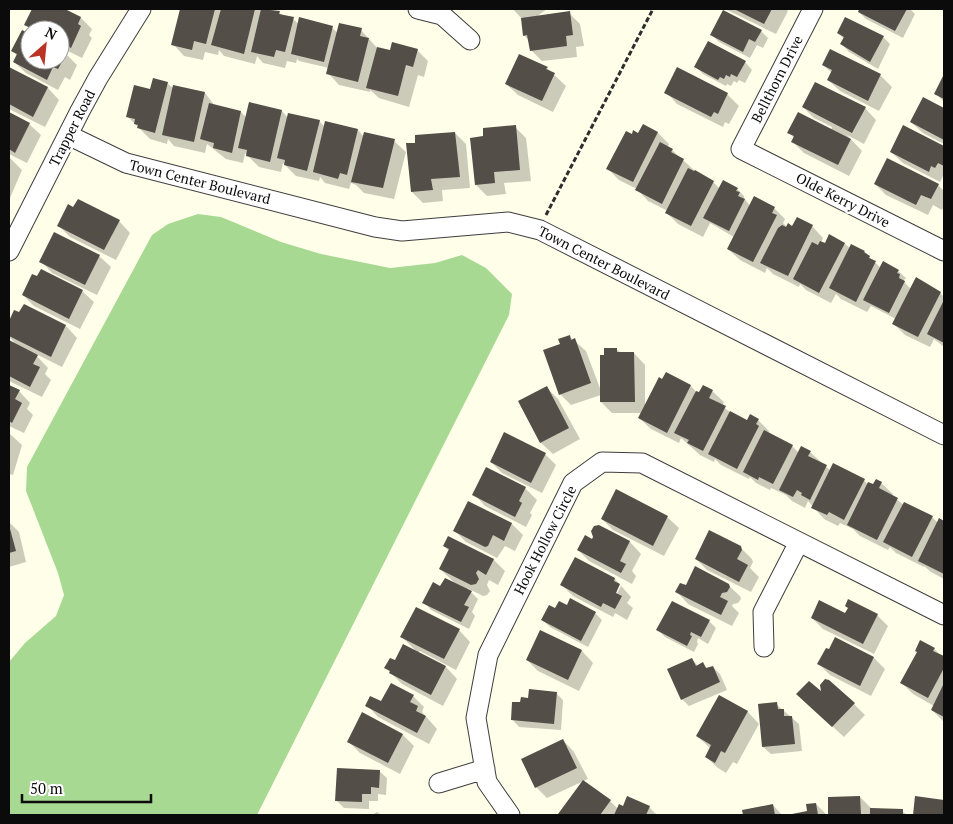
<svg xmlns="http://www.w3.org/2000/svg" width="953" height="824" font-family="'PT Serif',serif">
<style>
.forest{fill:#a8d993}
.shadow{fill:#0003;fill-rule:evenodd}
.building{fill:#534e47}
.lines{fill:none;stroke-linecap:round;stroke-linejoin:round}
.street-casing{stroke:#3e3e3e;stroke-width:21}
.path{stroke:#2d2d2d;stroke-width:3;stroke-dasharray:5 2.5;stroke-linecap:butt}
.street{stroke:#fff;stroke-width:19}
.labels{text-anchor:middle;stroke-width:5;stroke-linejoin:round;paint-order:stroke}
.street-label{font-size:14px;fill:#0b0b0b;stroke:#fff}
</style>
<rect width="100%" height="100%" fill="#fffee9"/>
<path class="forest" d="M198,214L221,217L281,242L321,254L390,268L435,263L462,255L486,268L512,294L509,315L257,815H9V662L25,643L56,616L64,595L58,573L26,491L27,467L152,235L168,224Z"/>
<path class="shadow" d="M34,9H62L81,18L92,29L89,35L92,38L82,58L60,47V30H31L26,24Z
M181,9H264L279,12L283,16L293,19L299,24L332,28L338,33L361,30L378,49L391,52L417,50L428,61L424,77L418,75L409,107L379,98L370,90V92L339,85L328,73L329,68L299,61L297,59L296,63L287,61L285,68L263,63L257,56L255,64L224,56L219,50L218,55L205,52L203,60L184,56L173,44Z
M513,9H547L536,17L569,13L580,24L584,46L576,47L577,57L542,61L531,50L529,41L524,35L522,19Z
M725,9H786L788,11L776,34Z
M860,9H910L915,14L903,38L866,19L859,12Z
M761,31L768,38L763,48L757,45L750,58L719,42L711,34Z
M838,33L883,37L890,44L878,69L849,52L842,44L844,39Z
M30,35V60H60V50L66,54L77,65L70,80L65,77L58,90L26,73L14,62L18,56L12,51Z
M830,50L880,75L892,87L879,111L840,91L828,80L832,73L823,65Z
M745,62L752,70L745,83L739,80L737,83L734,81L731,86L727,84L726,86L703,74L696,67Z
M547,68L566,86L553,112L518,95L506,84Z
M9,69L48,88L59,100L45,127L9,109Z
M944,77V102L936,94Z
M167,83L174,89L205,93L215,106L241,112L247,118L282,111L288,118L319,121L325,127L326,122L358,130L364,137L394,141L406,152L394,199L364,193L356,185L351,183L349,189L325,183L320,177L319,181L296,176L283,163L281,172L259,167L245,153L243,163L226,159L207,144L205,153L174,146L168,139L167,144L150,139L127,116L151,91Z
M666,92L727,94L739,106L729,124L725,122L723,127L677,104Z
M924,98L944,109V144L923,133L911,122Z
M803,107L865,108L876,120L864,144L847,135L862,151L849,176L804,153L793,142L794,138L789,132L831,130L832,127L814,118Z
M9,114L29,124L41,135L27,163L9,154Z
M643,126L658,133L669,144L668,147L672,150L695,171L713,182L720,189H737L744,196V198L750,206L774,208L785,219L783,223L787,227L812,226L823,238L821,243L826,245L830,236L845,244L850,248L864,252L881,268L898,271L906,278L904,280L906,284L911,289L940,293L944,297V347L934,339L930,347L905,335L893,323L896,319L871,306L867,312L841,299L836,294L831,303L806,290L800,284L799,287L773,274L767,268L765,273L740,260L728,249L734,237L710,223L703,237L678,224L667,213L668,211L648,201L637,189L619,180L608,169L632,135L639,134Z
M515,127L526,138L531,181L504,183L506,194L487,196L476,185L485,137Z
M904,127L944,148V177L943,176L940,182L903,163L891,152Z
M455,133L466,144L470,188L442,190L443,201L423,203L412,192L407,145L417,144Z
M9,157L22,170L10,198L9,197Z
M875,184L938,185L944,191V206L942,210L933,205L928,215L886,195Z
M119,221L130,233L116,260L70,237L59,226Z
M99,256L111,267L97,295L52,273L41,261Z
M82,291L94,302L80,329L34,306L23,295Z
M24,306L66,326L77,338L62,367L34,353L48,368L45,374L51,380L42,397L9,381V342L18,346L9,337V324L15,311L20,314Z
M569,336L586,351L601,391L605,356L616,349L621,353H634L645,365V406L666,374L691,386L697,393L712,391L724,402L722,406L731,413L748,422L758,420L769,431L768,434L792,446L799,453L810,452L831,471L864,480L868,485L874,486L881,483L893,494L892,496L904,505L932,517L938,523L940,520L944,522V579L931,572L924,566V567L896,553L890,547L888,550L860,536L853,529L840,523L838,526L824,519L808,501L805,508L792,501L786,495L771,488L770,490L756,483L750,477L749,479L721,465L715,459L714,462L700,455L681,438L679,443L651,429L639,418L642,413H612L601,402V395L571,405L560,394L562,345Z
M9,386L19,391L30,403L27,409L33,415L24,433L9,426Z
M546,387L558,399L580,439L553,454L541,443L519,402Z
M9,433L22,445L13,475L9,474Z
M545,454L556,465L542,493L502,473L491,462Z
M487,468L525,488L537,500L530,513L532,515L526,527L485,506L474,494Z
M469,503L512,524L523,535L515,551L505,546L497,558L466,542L455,531Z
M667,517L679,528L664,556L613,530L602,519Z
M9,522L19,532L26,562L9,567Z
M598,526L630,542L641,554L632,571L636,576L632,584L589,561L578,550L592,540Z
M444,546L494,560L505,571L498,585L489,580L487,585L490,591L487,595L483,596L467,588L478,599L472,612L475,616L469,629L431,610L424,602L441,588L456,584L440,569L449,551Z
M740,547L752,559L753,562L750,568L759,577L751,592L707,570L696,559Z
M615,579L631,597L627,603L633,608L627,620L615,613L613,617L573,596L562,585ZM619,584L621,586L614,599Z
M728,585L740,596L741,599L738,603L733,604L732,606L739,613L732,626L688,604L677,592L686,587Z
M567,607L595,613L602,620L588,647L550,627L542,620L555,610Z
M849,608L877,615L888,626L874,654L823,629L812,618L846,614Z
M709,621L716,628L708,644L698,638L697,642L698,644L694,652L665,637L658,630Z
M459,630L470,642L456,670L420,651L418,653L446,667L457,679L443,706L402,684L386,668L417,652L402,637Z
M540,632L582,651L593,663L579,691L538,671L527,660Z
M836,639L874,658L885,669L871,696L830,675L819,664L829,651Z
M934,649L944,658V722L932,710L934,706L913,694L902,683Z
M692,659L698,666L703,664L708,669L713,667L720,674L727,690L689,706L682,699Z
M556,693L563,700L561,730L519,727L512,719L521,703L529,699Z
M823,695L854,704L865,715L844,737L809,705Z
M413,696L424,707L422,712L437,729L429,744L378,717L367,705Z
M719,697L748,712L759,724L737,764L733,762L726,773L718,768L706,757L711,749L697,736Z
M776,704L799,724L802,751L771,754L763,747Z
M363,714L403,735L414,746L400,774L360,753L349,742Z
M563,740L574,752L588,779L547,798L536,787Z
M379,771L387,778L386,795L378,794V801H369V809L344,808L337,801Z
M860,797L871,808L902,811L907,815H830L829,798Z
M610,801L618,809L624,807H649L657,815L560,814Z
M816,804L827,815H788L809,812Z
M773,805L782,815H744L743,811Z
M377,812L381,815H372Z"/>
<path class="building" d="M32,9H65L81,17L78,24L81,26L71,48L60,42V30H35L24,25Z
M180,9H215L206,44L194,41L192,50L171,45Z
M221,9H255L244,54L211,45Z
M261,9L280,11L279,14L294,17L285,52L276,50L274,57L251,52Z
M734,9H772L764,24Z
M859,9H907L895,31L858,12Z
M723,10L762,30L755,42L749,39L743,52L710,35Z
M570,11L573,35L566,36L567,46L530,51L527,35L523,36L521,18Z
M299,17L333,26L324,62L291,54Z
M845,17L884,36L870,62L840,44L844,37L837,33Z
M339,23L362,28L360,36L369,38L358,82L326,74Z
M22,30L30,34V60H60V49L67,53L58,69L53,67L47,80L13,62L17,54L11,51Z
M708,41L746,61L737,77L731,74L730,77L726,75L724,79L720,77L718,80L694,67Z
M392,42L418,49L413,67L406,65L398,96L366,88L377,47L390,50Z
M830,49L881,74L868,101L827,80L832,70L822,65Z
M519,54L548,67L546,69L555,73L542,101L505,84Z
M9,67L48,87L33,117L9,104Z
M677,67L728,93L718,114L714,112L711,117L664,93Z
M944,74V99L934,94Z
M153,78L168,82L155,133L137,128L138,125L134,124L135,119L126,117L134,85L150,89Z
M815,82L866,107L852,133L802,107Z
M173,85L205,92L194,142L162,135Z
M923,97L944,108V140L910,122Z
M249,102L282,110L270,162L246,156L247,150L238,148Z
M209,103L241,111L232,153L213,148L214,143L200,139Z
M9,112L30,123L15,153L9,149Z
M798,112L851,139L838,165L791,142L794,136L787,133Z
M288,113L320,120L307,171L284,165L285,160L277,158Z
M325,121L358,129L347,175L340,173L338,179L313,172Z
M643,124L658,132L633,182L606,169L626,131L632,134L633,130L638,133Z
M516,125L520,170L494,172L495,183L475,185L470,138L483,136V128Z
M903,125L944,146V166L938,163L935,168L931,166L929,172L890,152Z
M364,132L395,139L383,188L351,182Z
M455,132L460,177L431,179L433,190L411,192L406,143H415V135Z
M660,142L673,149L671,152L684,159L662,204L635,190Z
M887,158L939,184L931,199L921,195L916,205L874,184Z
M688,168L694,171L695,170L714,181L691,226L665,213Z
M723,180L738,188L736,191L740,192L738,196L745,199L729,231L703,218Z
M754,196L775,207L772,213L777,215L753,262L727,249Z
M78,199L120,220L104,250L57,226L68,204L73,207Z
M797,217L813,225L788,276L760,263L778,228L782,225L786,227L788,223L792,226Z
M54,232L100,255L85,285L39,262Z
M829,234L845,243L819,293L793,279L812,242L818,245L820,241L825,243Z
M851,244L865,251L864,252L870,256L869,258L876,261L856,302L829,288Z
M883,261L899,270L897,273L900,274L899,278L905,281L889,313L863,300Z
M41,269L83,290L69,319L22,295L32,274L37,276Z
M916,277L941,292L918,337L892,324Z
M944,300V343L927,334Z
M24,304L66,325L51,357L9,336V321L14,310L19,312Z
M570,335L571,340L575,338L591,383L559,395L543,350L560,344L558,339Z
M9,340L38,355L33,364L40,367L30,387L9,376Z
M604,348H617V352H634L635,402H600V355H604Z
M666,372L691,385L667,433L638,418L659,377L662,379Z
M9,385L20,390L15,399L22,403L12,423L9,421Z
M703,385L713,390L709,398L726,406L703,451L687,443L689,440L674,433L696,391L699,392Z
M547,386L569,428L540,443L518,401Z
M730,411L747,420L750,414L759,419L756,424L759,426L737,469L708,454Z
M764,430L793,445L773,484L759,477L758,480L743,472Z
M504,432L546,453L531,483L490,462Z
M801,446L811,451L808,456L827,465L810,500L801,495L802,493L797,490L793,497L779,490Z
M833,463L865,479L844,520L829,512L827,515L811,508Z
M486,467L526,487L519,501L522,503L515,517L472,495Z
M876,479L882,482L879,488L898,498L877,540L847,525L868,482L873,484Z
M616,489L668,516L653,546L601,519Z
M468,501L512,523L504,541L493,535L488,546L485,547L453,531Z
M904,502L933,516L912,557L883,542Z
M939,518L944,521V574L918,561Z
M9,525L16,551L9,553Z
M599,525L630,541L620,561L626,564L621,573L577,550L585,535L592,539L593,537L591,531L594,526Z
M709,530L741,546L742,550L737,559L748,565L739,582L695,559Z
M448,536L494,559L486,575L478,570L476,573L479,579L476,584L471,585L439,569L449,549L443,546Z
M575,557L615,578L614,581L620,584L616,593L622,596L615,609L603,603L601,607L560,585Z
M695,566L729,584L730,587L727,592L722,593L720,597L728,601L721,615L675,592L680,583L686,585Z
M445,578L472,591L464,605L469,607L461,622L422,603L433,582L440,586Z
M570,598L596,612L581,641L541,620L549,605L555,608L559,601L567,605Z
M848,599L878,614L863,644L811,618L819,600L845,613L848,608L845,606Z
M672,601L710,620L701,637L691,632L690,635L692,636L687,646L656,630Z
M416,607L460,629L444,659L400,637Z
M540,630L582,650L568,680L526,660Z
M835,637L874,657L860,686L817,664L826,648L829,649Z
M920,640L935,648L933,651L944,656V668L928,698L900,683L917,652L915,651Z
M403,644L446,666L431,695L389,673L390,671L384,668L390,658L395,660Z
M692,658L696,666L703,662L706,668L713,666L720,682L681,700L667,669Z
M825,679L829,680L855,703L832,727L796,694L809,681L821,691L820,685Z
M391,683L414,695L410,702L418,706L416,711L426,716L417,733L365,706L370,696L381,701Z
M944,683V717L931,710Z
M529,689L557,692L554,724L511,720L512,702H520L521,697L528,698Z
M719,695L748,711L725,753L721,751L715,763L705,757L711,745L696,736Z
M777,702L778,709H784V716H792L795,744L762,747L758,704Z
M362,712L403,734L388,763L347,742Z
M563,739L577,768L535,788L521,759Z
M337,768L380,770L379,788L371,787V794H362V802L335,801Z
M583,780L611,800L600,815H559L558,814Z
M627,796L650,806L646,815H614L619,804L623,806Z
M860,796L861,815H828V797Z
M915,796L944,800V815H913Z
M816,803L818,815H787L807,811L806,804Z
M773,804L775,815H743L742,810Z
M870,808L903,809V815H870Z"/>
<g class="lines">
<g class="street-casing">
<path id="street" d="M418,9L442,15L470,40
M813,9L741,149L944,251
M68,135L126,163L375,227L402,231L508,222L540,230L944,435
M9,251L80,111L98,78L141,9
M764,647L763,612L799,542
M439,783L485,769
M510,815L487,782L476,718L488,655L573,483L602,462L642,463L944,615"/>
</g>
<path class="path" d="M546,215L653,9"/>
<use href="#street" class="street"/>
</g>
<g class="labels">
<g class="street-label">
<text transform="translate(777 79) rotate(-63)" y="5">Bellthorn Drive</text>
<text transform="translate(72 128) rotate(-63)" y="5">Trapper Road</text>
<text transform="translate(200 182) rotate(14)" y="5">Town Center Boulevard</text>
<text transform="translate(843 200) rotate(27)" y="5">Olde Kerry Drive</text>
<text transform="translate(604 263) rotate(27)" y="5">Town Center Boulevard</text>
<text transform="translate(545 540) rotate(-63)" y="5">Hook Hollow Circle</text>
</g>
</g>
<rect width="953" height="824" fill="none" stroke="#0b0b0b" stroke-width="20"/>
<g transform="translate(45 45) rotate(27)"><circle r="24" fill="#ffffff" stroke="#9d9d9d"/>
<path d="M0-4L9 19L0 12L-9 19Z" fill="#b93424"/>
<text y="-8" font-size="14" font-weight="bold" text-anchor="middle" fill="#0b0b0b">N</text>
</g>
<path d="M22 794v8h129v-8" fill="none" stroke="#0b0b0b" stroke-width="2.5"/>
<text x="30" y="794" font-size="15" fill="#0b0b0b" stroke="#ffffff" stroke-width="4" paint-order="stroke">50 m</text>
</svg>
